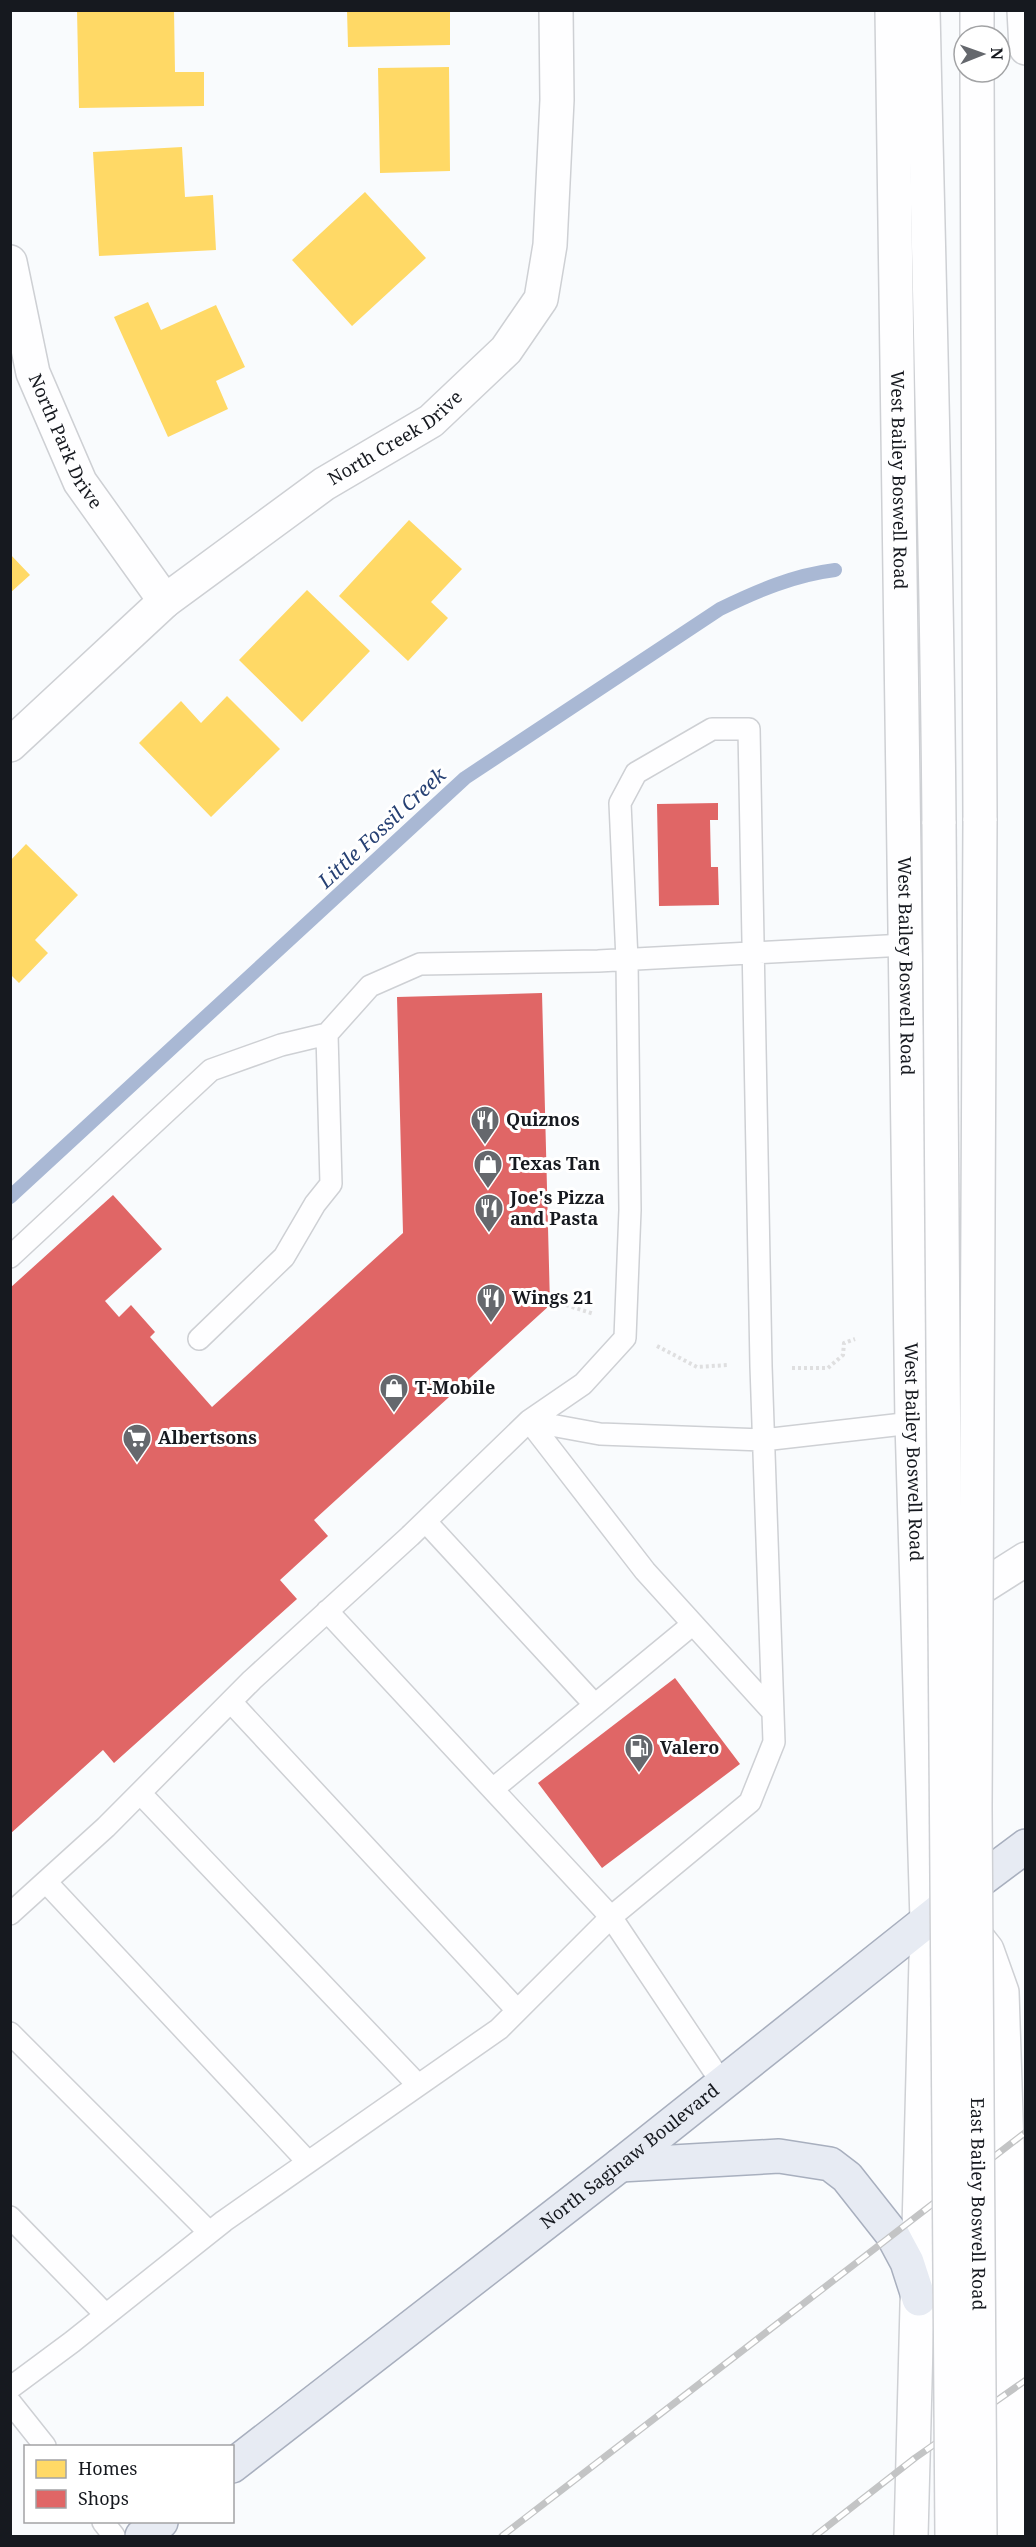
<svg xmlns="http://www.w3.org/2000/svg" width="1036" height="2547" font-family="'Noto Serif',serif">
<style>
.homes{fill:#ffd966}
.shops{fill:#e06666}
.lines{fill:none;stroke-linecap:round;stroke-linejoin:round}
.stream{stroke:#a9b8d4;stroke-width:14}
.lane-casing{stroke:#ced0d4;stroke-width:24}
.street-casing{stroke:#ced0d4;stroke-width:36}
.secondary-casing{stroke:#ced0d4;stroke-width:36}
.primary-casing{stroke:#a8afbe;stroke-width:36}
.path{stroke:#dfdfe0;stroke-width:4;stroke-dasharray:3 3;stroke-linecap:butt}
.lane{stroke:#fefeff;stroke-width:21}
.street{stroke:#fefeff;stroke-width:33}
.secondary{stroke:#fefeff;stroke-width:33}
.primary{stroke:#e7ebf3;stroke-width:33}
.rail-casing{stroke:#c3c4c5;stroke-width:7}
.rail{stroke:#fff;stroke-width:4.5;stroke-dasharray:14;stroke-linecap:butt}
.secondary-bridge-casing{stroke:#ced0d4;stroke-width:36;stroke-linecap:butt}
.secondary-bridge{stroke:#fefeff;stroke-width:33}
.labels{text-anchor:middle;stroke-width:6;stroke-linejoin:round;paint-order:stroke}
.street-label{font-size:18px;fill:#16191f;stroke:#fff}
.poi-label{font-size:18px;font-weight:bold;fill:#16191f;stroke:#fff;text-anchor:start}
.water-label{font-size:20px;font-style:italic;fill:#264073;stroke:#fff}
</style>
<rect width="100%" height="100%" fill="#f9fbfd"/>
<path class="homes" d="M77,10H174L175,72H204V106L79,108Z
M347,10H450V45L348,47Z
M449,67L450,171L380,173L378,68Z
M182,147L185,197L213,195L216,250L99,256L93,152Z
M365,192L426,258L352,326L292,260Z
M148,302L161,330L216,305L245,367L216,381L228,409L168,437L114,317Z
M409,520L462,569L431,602L448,618L408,661L339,596Z
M10,554L30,575L10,593Z
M307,590L370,651L302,722L239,660Z
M227,696L280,749L211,817L139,743L181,701L201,723Z
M26,844L78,895L35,940L48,953L19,983L10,974V861Z"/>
<path class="shops" d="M718,803V820H710L711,867H718L719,905L659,906L657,804Z
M542,993L550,1305L314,1520L328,1536L280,1580L297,1599L114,1763L103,1750L10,1834V1288L113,1195L162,1249L105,1301L119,1317L131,1305L155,1332L150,1337L212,1407L403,1233L397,997Z
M675,1678L740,1764L602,1868L538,1783Z"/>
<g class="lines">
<path class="stream" d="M10,1197L465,778L720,609C757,591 794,575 835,570"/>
<g class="lane-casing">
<path id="lane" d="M10,1257L211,1070L281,1045L327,1034L370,986L420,964L598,961L905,945
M199,1339L284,1257L315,1204L331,1184L327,1034
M529,1421L600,1434L763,1440L912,1423
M426,1522L595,1705
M327,1611L611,1917L750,1802L774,1742L761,1366L749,729H712L636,773L620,803L627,960L630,1210L625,1338L583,1384L529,1421
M231,1702L517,2010
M493,1789L693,1624
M140,1793L418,2085
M46,1882L308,2162
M10,1914L106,1827L252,1680L410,1536L529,1421L645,1571L773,1712
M10,2033L209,2232
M10,2217L106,2315
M10,2388L72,2342L224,2221L499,2029L611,1917L722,2083
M10,2402L45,2446
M103,2522L114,2536"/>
</g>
<g class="street-casing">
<g id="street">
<path id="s1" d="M10,262L33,373L80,482L165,601"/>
<path id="s2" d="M10,745L165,601L324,484L431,421L506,350L541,299L550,245L557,100L556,10"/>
</g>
</g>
<g class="secondary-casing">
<g id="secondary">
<path id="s3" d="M892,10L912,1423L927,1921L911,2536"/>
<path d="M923,10C929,282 937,553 939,824"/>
<path d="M977,10V36"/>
<path d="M1024,10L1026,48"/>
<path d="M977,72L980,821"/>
<path d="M955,1604L1026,1559"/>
<path d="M969,1927L987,1950L1002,1992L1007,2146L1009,2536"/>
</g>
</g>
<g class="primary-casing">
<g id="primary">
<path d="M620,2165L779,2156L830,2164L847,2177L892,2234L907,2262L919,2299"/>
<path id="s4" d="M232,2466L620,2165L943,1908L1026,1846"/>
<path d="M142,2536L161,2522"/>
</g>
</g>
<path class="path" d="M566,1305L594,1314
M657,1346L697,1367L728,1365
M792,1368H828L843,1355L844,1343L855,1339"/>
<use href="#lane" class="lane"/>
<use href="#street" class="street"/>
<use href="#secondary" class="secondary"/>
<use href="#primary" class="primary"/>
<g class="rail-casing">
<path id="rail" d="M502,2536L1026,2132
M815,2536L915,2458L1026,2380"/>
</g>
<use href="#rail" class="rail"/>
<g class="secondary-bridge-casing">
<g id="secondary-bridge">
<path id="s5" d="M980,821L975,1808L980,2536"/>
<path d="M939,824L952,2536"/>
</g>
</g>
<use href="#secondary-bridge" class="secondary-bridge"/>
</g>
<defs>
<g id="restaurant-pin" transform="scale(1.5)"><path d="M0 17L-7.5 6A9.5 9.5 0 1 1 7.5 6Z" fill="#65686d" stroke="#fff"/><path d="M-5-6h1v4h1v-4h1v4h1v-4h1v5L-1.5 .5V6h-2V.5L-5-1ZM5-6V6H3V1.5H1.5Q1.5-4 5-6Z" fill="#fff"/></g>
<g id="shop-pin" transform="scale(1.5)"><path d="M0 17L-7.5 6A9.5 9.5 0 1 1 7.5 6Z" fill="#65686d" stroke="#fff"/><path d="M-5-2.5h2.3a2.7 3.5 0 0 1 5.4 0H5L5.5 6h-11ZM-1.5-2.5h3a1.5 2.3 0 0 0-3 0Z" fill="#fff"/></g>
<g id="supermarket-pin" transform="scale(1.5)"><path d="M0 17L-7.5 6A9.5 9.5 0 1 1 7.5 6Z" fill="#65686d" stroke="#fff"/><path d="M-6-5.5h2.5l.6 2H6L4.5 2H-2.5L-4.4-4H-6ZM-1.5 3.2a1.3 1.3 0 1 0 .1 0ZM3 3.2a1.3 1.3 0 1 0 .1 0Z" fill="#fff"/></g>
<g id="fuel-pin" transform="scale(1.5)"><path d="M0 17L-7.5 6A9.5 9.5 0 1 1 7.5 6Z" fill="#65686d" stroke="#fff"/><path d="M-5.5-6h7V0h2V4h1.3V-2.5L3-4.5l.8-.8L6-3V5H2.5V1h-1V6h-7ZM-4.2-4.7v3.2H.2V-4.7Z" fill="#fff"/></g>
</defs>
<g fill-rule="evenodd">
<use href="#restaurant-pin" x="485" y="1120"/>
<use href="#shop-pin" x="488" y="1164"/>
<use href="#restaurant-pin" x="489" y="1208"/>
<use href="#restaurant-pin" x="491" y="1298"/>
<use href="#shop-pin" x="394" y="1388"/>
<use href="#supermarket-pin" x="137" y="1438"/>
<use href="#fuel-pin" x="639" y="1748"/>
</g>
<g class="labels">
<g class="street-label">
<text dy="6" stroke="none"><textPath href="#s2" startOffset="494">North Creek Drive</textPath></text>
<text dy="6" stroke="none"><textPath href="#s1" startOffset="189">North Park Drive</textPath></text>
<text dy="6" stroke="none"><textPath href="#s3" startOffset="470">West Bailey Boswell Road</textPath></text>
<text dy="6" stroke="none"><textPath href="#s3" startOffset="956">West Bailey Boswell Road</textPath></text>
<text dy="6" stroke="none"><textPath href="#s3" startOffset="1442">West Bailey Boswell Road</textPath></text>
<text dy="6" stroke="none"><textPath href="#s4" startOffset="504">North Saginaw Boulevard</textPath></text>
<text dy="6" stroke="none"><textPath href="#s5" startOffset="1383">East Bailey Boswell Road</textPath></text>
</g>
<g class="poi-label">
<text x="506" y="1126">Quiznos</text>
<text x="509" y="1170">Texas Tan</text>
<text x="510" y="1204">Joe's Pizza<tspan x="510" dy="21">and Pasta</tspan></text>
<text x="512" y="1304">Wings 21</text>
<text x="415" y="1394">T-Mobile</text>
<text x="158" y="1444">Albertsons</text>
<text x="660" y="1754">Valero</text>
</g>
<g class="water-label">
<text transform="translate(382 828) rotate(-43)" y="7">Little Fossil Creek</text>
</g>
</g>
<rect width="1036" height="2547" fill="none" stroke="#16191f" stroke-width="24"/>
<rect x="24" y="2445" width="210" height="78" fill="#ffffff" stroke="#a2a3a5" stroke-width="1.5"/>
<rect x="36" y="2460" width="30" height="18" fill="#ffd966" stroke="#a2a3a5" stroke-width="1.5"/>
<text x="78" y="2475" font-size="18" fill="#16191f">Homes</text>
<rect x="36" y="2490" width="30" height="18" fill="#e06666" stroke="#a2a3a5" stroke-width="1.5"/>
<text x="78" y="2505" font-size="18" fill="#16191f">Shops</text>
<g transform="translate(982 54) rotate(89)"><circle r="28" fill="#ffffff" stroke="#a2a3a5" stroke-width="1.5"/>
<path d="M0-4.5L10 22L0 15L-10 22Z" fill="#65686d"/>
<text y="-9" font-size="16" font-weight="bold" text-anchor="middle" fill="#16191f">N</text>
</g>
</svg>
